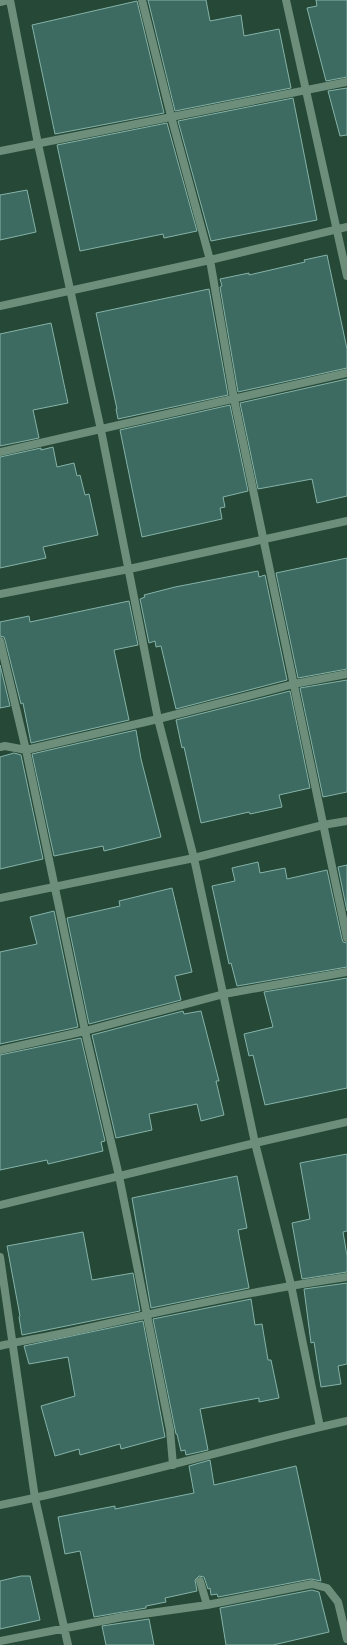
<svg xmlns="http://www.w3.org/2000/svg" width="347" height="1645" font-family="Cabin,sans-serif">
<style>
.building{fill:#3d6a61;stroke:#85b3a9}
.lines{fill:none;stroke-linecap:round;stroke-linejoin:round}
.street{stroke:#6c8e7b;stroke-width:8}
</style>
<rect width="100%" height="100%" fill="#264836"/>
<path class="building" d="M148,0H206L210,21L241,15L244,36L279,29L291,88L175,111Z
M316,0H347V77L326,81L307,8L317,6Z
M137,1L164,113L55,134L32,25Z
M347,88V135L340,136L328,91Z
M293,98L317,220L211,241L178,121Z
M167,123L197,231L164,238L163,234L80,251L57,145Z
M27,190L36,232L0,240V195Z
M327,255L347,349V368L238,392L220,287L222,286L220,279L249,273V275L305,262L304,260Z
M209,289L228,395L118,419L116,409H117L96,313Z
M51,323L68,403L33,410L39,438L0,446V334Z
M347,379V496L317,503L312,479L258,489L240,403Z
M230,405L248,491L223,497L225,507L220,508L222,519L142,537L120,430Z
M53,447L57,467L74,463L77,476L80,475L85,495L89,494L98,535L43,547L46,558L0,568V457L41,448V450Z
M347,558V669L298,678L276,573Z
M258,571L259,577L265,575L287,680L176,709L161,646L156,647L155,641L149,643L140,599L145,597L144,595L175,587Z
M129,601L138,645L114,650L129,720L31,743L23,703L21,704L5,640L4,637L0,636V622L29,616L30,622Z
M0,665L10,706L0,708Z
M347,680V792L323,797L300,688Z
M290,691L310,788L279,795L282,807L250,814L249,812L201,823L184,747L182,748L176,720Z
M136,730L141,759L161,837L104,851L103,846L54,856L32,754Z
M14,753L21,755L43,859L0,869V757Z
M258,862L260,873L285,868L287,879L327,870L342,939L343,942L347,943V967L237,986L231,963L229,964L212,886L235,881L232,868Z
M347,865V911L338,867Z
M172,888L192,972L175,976L181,1000L89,1024L67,918L120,906L119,901Z
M54,911L78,1027L0,1044V952L37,944L30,917Z
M347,978V1088L265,1105L253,1055L249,1056L244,1034L273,1027L264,992Z
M183,1011L184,1014L201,1011L219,1081H216L224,1115L201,1121L197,1104L149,1114L152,1130L116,1138L92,1035Z
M81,1038L105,1141L101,1142L103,1151L48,1164L47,1160L0,1170V1055Z
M347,1154V1231L343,1232L347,1256V1272L302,1279L292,1223L310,1219L300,1163Z
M237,1176L247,1228L238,1230L249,1288L151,1308L132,1198Z
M83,1232L92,1280L133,1273L140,1311L22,1335L19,1317L20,1316L7,1246Z
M347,1283V1364L338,1366L341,1384L321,1387L314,1342L311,1343L304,1289Z
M251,1299L255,1325L262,1324L268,1360H271L279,1398L259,1402V1398L200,1409L208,1450L186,1455L185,1450L181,1451L177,1434H176L153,1319Z
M143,1321L165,1437L121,1449L120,1444L80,1455L79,1449L55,1456L41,1406L75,1396L68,1357L29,1364L24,1346Z
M210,1460L214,1485L296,1466L321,1581L311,1579L218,1597L217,1594L211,1595L210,1588L208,1589L204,1577L199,1576L195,1580L197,1591L165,1598L166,1602L146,1606V1608L94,1617L80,1551L65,1554L58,1517L115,1506V1509L194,1493L189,1466Z
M21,1576H30L40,1620L0,1629V1581Z
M312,1590L319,1592L329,1632L273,1645H226L220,1608Z
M149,1619L154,1645H106L102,1626Z"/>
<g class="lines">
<path class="street" d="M10,0L38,144L101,430L158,719L194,858L255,1143L291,1285L320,1427
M142,0L171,116L210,260L234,399L347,938
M286,0L347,276
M0,2L8,0
M0,151L347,82
M0,306L210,260L347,227
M0,452L347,373
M0,594L129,569L347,521
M0,641L26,750L85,1031L119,1176L170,1430L173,1465
M0,747L5,746L26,750L158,719L294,684L347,674
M0,898L194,858L323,825L347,821
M0,1050L85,1031L224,994L347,972
M0,1205L255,1143L347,1122
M0,1257L35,1498L68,1645
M0,1346C27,1339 55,1336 83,1329C171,1309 258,1290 347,1277
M0,1505C117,1482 231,1447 347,1421
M200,1581L207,1605
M0,1641L122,1617L207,1605L312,1584L327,1588L338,1602L347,1639"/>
</g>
</svg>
